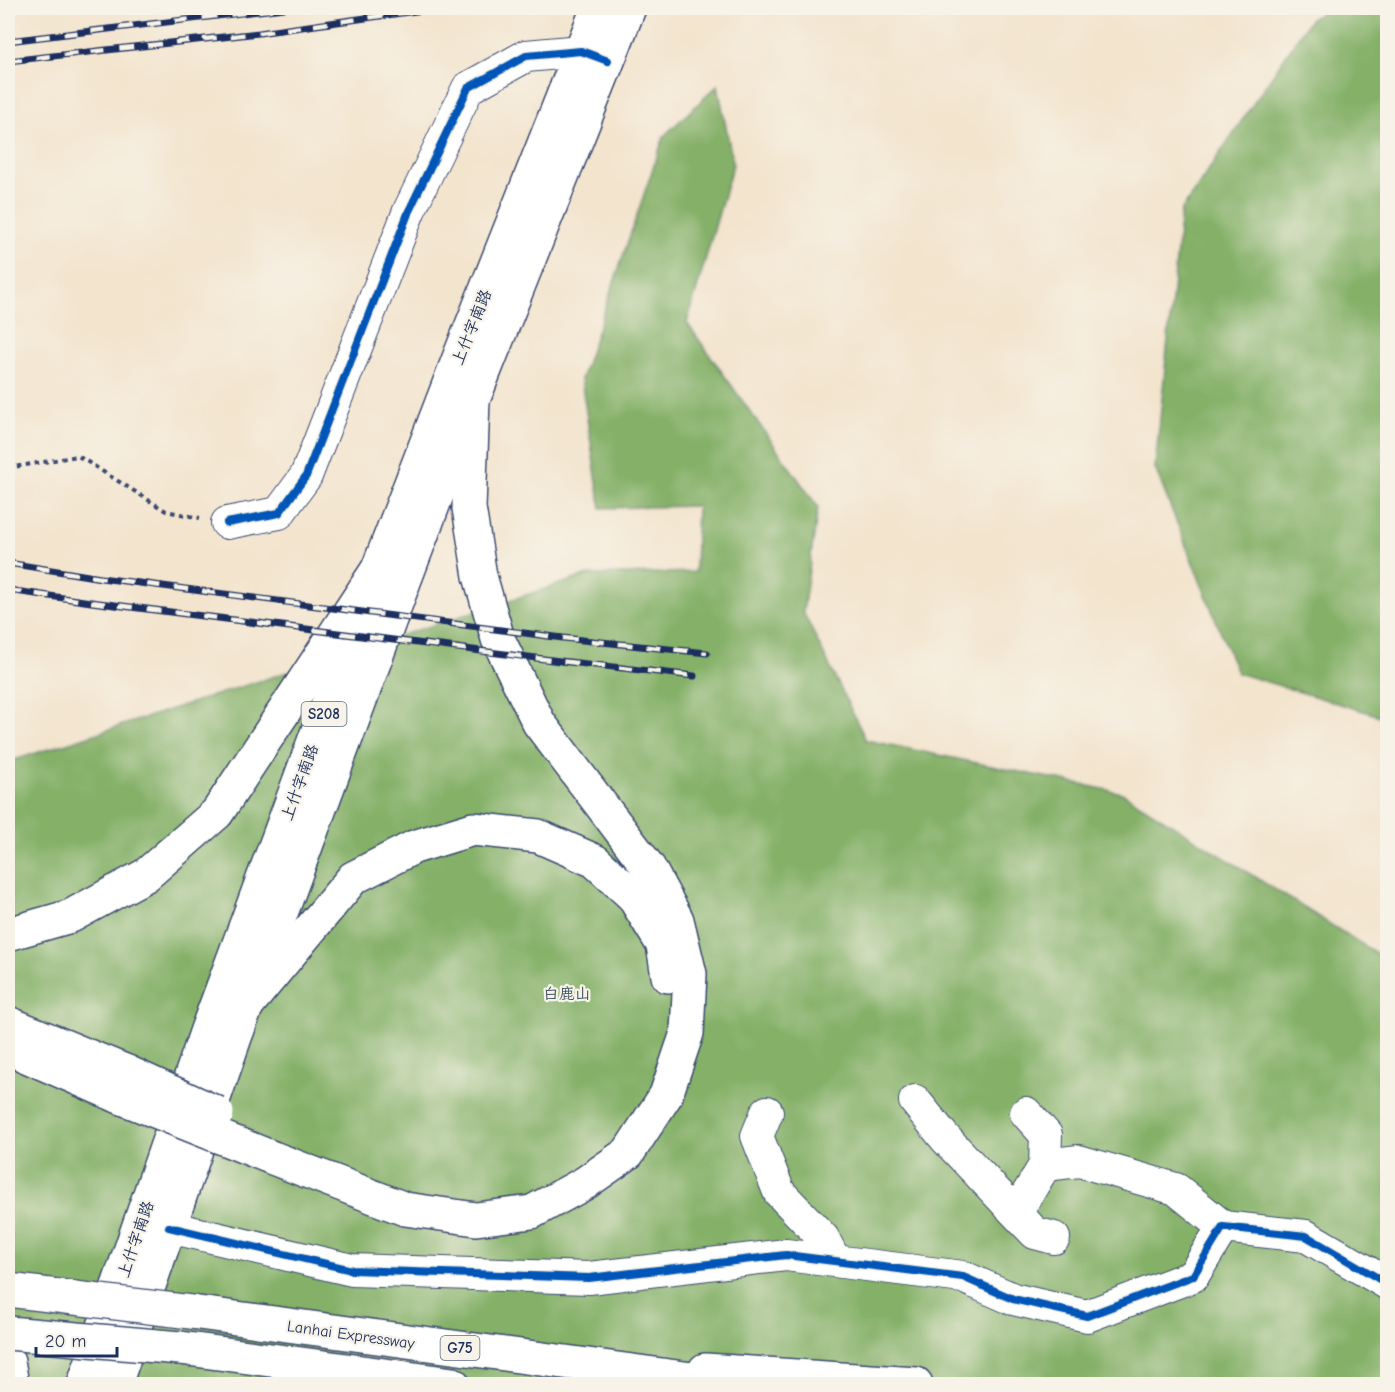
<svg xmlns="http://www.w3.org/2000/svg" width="1395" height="1392" font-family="'Comic Neue','LXGW WenKai TC',sans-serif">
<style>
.forest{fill:#84b068;stroke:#507063;stroke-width:1.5}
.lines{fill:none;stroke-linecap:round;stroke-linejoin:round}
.street-casing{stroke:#3b4a6f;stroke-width:34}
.primary-casing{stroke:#3b4a6f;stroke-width:36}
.highway-casing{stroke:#3b4a6f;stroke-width:36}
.path{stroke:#3b4a6f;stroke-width:4;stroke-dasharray:4.5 4.5;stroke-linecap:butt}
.street{stroke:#fff;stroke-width:32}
.primary{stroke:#fff;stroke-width:33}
.highway{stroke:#fff;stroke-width:33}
.rail-casing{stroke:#1b2f5e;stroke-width:7}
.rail{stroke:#f7f3e8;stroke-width:4.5;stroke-dasharray:14;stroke-linecap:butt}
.highway-bridge-casing{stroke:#3b4a6f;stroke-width:36;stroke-linecap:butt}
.highway-bridge{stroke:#fff;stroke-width:33}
.cycleway-casing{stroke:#f7f3e8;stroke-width:11}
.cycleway{stroke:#0057b8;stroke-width:8}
.labels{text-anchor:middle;stroke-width:4.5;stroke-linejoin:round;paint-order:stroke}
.shield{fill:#f7f3e8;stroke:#5d6a87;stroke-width:1.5}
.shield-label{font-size:15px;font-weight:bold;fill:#1b2f5e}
.street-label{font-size:16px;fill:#1b2f5e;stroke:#f7f3e8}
.park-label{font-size:16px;fill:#3e5664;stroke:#f7f3e8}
</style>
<rect width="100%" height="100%" fill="#f7f3e8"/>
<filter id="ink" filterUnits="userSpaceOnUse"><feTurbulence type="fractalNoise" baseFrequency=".0167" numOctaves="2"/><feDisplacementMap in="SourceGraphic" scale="12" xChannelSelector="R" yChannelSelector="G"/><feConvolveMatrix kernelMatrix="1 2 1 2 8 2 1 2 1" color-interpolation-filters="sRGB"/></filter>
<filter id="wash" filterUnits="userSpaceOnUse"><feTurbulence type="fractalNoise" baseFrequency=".008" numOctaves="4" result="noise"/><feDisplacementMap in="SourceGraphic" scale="24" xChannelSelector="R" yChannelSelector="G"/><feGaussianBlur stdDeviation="1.35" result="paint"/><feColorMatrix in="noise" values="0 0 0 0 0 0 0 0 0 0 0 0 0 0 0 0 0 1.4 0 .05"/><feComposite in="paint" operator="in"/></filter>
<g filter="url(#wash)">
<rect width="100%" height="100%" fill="#f3e4cd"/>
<path class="forest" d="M1332,8H1387L1388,716L1383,717L1237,673L1155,468L1181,211L1311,18Z
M718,85L733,164L687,323L818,507L803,612L866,740L1122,793L1382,957H1387V1384H8V762L588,575L695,572L697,506L601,508L581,379L664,136Z"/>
</g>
<g filter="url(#ink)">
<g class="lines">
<g class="street-casing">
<path id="street" d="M227,523L279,513L306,476L409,211L468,88L526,56L581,51L604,60
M915,1101L945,1138L1016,1213
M767,1112L757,1136L779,1192L823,1238L835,1261
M1026,1113L1046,1135L1045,1165
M169,1227L352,1270L589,1278L786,1255L963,1277L1013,1299L1087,1316L1193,1276L1223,1227L1306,1236L1388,1284
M1054,1238L1035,1233L1016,1213L1045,1165L1079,1161L1176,1189L1223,1227"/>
</g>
<g class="primary-casing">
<path id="primary" d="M84,1384L207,1030L378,569L461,353L598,8
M115,1384L234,1040L405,579L473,400L629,8"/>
</g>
<g class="highway-casing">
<path id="highway" d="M8,934L71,916L146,875L217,813L378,569
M248,1004L353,878L414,847L473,829L538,836L595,861L633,896L663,945L668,976
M8,1023L127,1072
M8,1048L120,1097
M273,1158L405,1209L476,1219L532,1212L585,1183L628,1153L666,1095L687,1033L690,974L677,920L649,868L539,723L498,639L480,576L469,508L473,400
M191,1312L729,1384
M180,1348L453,1384
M8,1361L12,1384
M705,1370L916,1384"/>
</g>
<path class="path" d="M8,468L78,456L166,511L200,518"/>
<use href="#street" class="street"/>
<use href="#primary" class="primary"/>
<use href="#highway" class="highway"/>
<g class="rail-casing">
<path id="rail" d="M8,41L284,8
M8,61L259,33L437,8
M8,563L101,578L563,638L707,653
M8,590L91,602L560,661L694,676"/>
</g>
<use href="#rail" class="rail"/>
<g class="highway-bridge-casing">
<path id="highway-bridge" d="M127,1072L217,1113
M120,1097L273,1158
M8,1290L191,1312
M8,1333L180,1348"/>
</g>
<use href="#highway-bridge" class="highway-bridge"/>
<g class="cycleway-casing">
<path id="cycleway" d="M227,523L279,513L306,476L409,211L468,88L526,56L581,51L608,61
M169,1227L352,1270L589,1278L786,1255L963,1277L1013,1299L1087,1316L1193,1276L1223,1227L1306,1236L1388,1284"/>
</g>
<use href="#cycleway" class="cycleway"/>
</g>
</g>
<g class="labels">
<g class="shield">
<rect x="301.5" y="702" width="45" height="24" rx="4.5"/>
<rect x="440.5" y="1336" width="39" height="24" rx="4.5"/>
</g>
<g class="shield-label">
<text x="324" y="719">S208</text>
<text x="460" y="1353">G75</text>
</g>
<g class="street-label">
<text transform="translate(471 327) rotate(-68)" y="6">上什字南路</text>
<text transform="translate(299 782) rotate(-70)" y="6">上什字南路</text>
<text transform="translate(135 1239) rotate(-71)" y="6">上什字南路</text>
<text transform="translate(351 1334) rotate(8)" y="6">Lanhai Expressway</text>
</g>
<g class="park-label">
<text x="567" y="999">白鹿山</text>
</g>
</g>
<rect width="1395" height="1392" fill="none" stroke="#f7f3e8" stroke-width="30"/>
<path d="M36 1347v9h81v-9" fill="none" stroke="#1b2f5e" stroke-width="3"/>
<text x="45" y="1347" font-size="18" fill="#1b2f5e" stroke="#f7f3e8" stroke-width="4.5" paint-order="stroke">20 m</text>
</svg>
